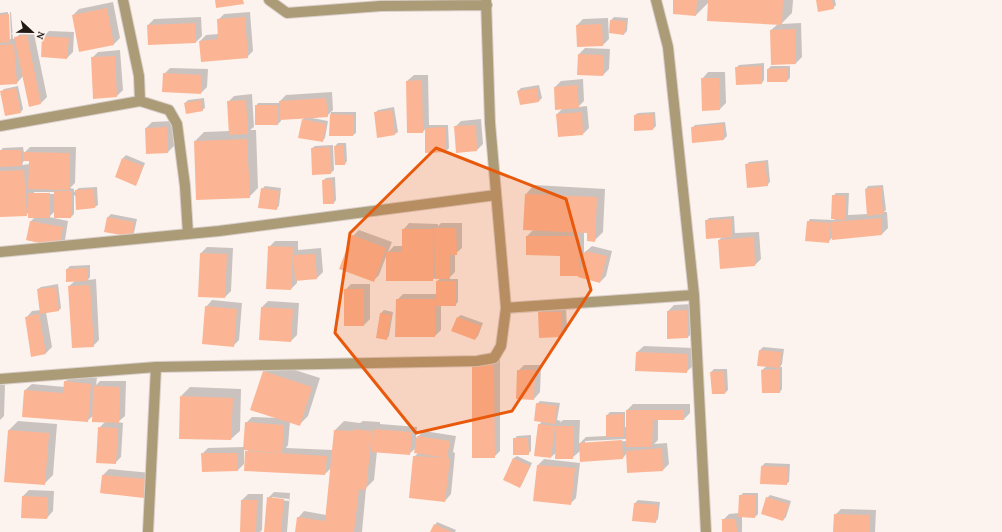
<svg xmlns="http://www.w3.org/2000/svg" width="1002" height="532" font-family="'Crimson Pro',serif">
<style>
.shadow{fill:#0003;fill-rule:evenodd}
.building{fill:#fcb594}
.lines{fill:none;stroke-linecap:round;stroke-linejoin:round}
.street-casing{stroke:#d9d0cc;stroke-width:12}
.street{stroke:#ab9b77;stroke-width:10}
.marked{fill:#e8590c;fill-opacity:0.2;stroke:#e8590c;stroke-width:3;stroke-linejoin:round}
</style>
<rect width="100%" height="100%" fill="#fcf3ef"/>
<path class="shadow" d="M674,0H793L792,13L781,24L801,23L802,57L796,63L771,30L778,24L709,2L696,15Z
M817,0H835L836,5L833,8Z
M113,2L120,38L114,44L73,15L79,9Z
M8,12L9,39H11L10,12H11L13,39L16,38L22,32L33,29L47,97L41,103L23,76L17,83L0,84V13Z
M250,12L253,51L247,57L200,41L206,35L219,34L218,20L224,14Z
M201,17L202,36L196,42L148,25L154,19Z
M614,17L628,18L627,31L624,34L611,20Z
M608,18L609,39L603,45L577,25L583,19Z
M49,31L74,32L73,52L67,58L43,37Z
M585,48L610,49L609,69L603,75L579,54Z
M120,50L123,90L117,96L92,58L98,52Z
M764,63V80L762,83L736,68L739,65Z
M771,66H790V78L787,81L768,69Z
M170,68L208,69L207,87L201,93L164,74Z
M708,72H725L726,103L720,109L702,79Z
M414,75H428L429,125H448L449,148L446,151L426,128L423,132L407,81Z
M583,79L584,101L578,107L587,106L589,128L583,134L557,114L563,108L555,87L561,81Z
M539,85L542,98L539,101L518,91L521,88Z
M18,86L23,109L21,112L1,92L4,89Z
M332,92L333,110L331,112H356V133L353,135H330L331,112L327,116L312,118L328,121L325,138L322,141L303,119L304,118L281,119V121L278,124L256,106L258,103H280V101L286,95Z
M252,94L254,127L250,130H256L258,188L249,197L195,141L204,132L230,131L228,102L234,96Z
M204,98L205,108L202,110L185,103L188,100Z
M394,107L398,132L395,134L375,113L378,110Z
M655,112L656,126L653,129L635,115L638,113Z
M481,119L483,144L477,150L455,127L461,121Z
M173,121L174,146L168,152L146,128L152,122Z
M725,122L727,136L724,139L692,128L695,125Z
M338,143H346L347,161L345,164L335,146Z
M333,145L334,170L331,173L312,148L315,146Z
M23,147L24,153L30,147H76L75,183L70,188L74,189V192L79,188L97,187L98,205L95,207L74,195V214L71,217H55V211L49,217L68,221L65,240L58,246L27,240L31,221L35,217L29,212L26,215L0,216V151L3,148ZM24,160H30V164L22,165ZM34,192H55V194H34Z
M126,155L145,163L138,181L136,184L123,158Z
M768,160L770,182L767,185L746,165L749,162Z
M335,177L336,200L334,203L323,181L326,178Z
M534,185L605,189L603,232L594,241L588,232H584V253L592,246L612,251L606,276L600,282L578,275L561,255L527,236L534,229L526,194Z
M883,185L886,210L884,212H887L888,228L882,234L833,239V237L829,241L808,222L810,219L834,220L836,218L833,196L836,193H849L848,215L868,214L866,189L868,186Z
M265,186L281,188L279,206L276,209L262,189Z
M111,214L137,219L134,233L131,236L105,231L108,217Z
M734,216L735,233L759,232L761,259L755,265L721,268L719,240L722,237L706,221L709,218Z
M409,223L438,224V226L441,223H462V248L455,254V272L448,279H458V302L455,305H441V330L435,336L397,300L403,294H437V281L441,278H435L432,280L387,254L379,275L373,281L353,236L359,230L392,242L388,252L394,246H403V230Z
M275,241H298V250L321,248L323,272L317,278L297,280V283L291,289L269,247Z
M207,247L233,248L231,291L225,297L201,253Z
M90,265V277L88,280L96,279L99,340L93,346L69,286L75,281L67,269L70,266Z
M58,284L61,308L58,311L46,312L52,347L46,353L32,355L26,318L32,311L41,310L38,289L41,287Z
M351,284H370V319L364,325H345V290Z
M212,300L242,303L239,340L233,346L206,307Z
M268,301L299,303L297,335L291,341L262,307Z
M693,304L694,331L688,337L668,311L674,305Z
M566,306L567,330L561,336L539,313L545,307Z
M384,310L393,312L389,336L386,339L381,313Z
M461,315L483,323L478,336L475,339L458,317Z
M644,346L693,348V366L686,372L637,352Z
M763,347L784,349L782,364L780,367H782V389L780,392L762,370L767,366L760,350Z
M479,359H500V451L494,457Z
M273,363L320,378L308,416L299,425L290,421L288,445L286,448L333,450L335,430L344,421L360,423L363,421L380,422V424L417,427L416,438L424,431L456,436L453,452L455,453L451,494L445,501L414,457L419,452L416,448L409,454L377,451L374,480L366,488L362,532H296L298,518L304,511L326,515L331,468L325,474L246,452L249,450L244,449V464L238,470L202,454L208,448L244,447L246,423L252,417L277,418L264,372Z
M524,365H541L540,392L534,399L518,371Z
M714,369H727L728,390L725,393L711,372Z
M71,376L97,378L96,385L100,381H126L125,416L118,422L123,423L121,457L115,463L99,428L106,421L94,415L87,421L25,390L32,384L65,387V382Z
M0,385H5L4,416L0,420Z
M190,387L241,389L240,431L231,439L181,396Z
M540,401L560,403L557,420L561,421L560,423L563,420H580L579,444L586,437L607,436V415L610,412H625V427H627V410L633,404H690V413L684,419H658V440L654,444L667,443L669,464L663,470L627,453L623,458L580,451L572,458L557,452L551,457L539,425L542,421L537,404ZM627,439V441L585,443V441Z
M18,421L57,424L53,475L44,484L9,430Z
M531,435V451L528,454L514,439L517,436Z
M517,456L532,463L522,484L519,487L504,479L514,458Z
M544,459L580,463L576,498L570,504L538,465Z
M765,463L790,464L789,482L786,484L761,483L762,466Z
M109,469L151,473L150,491L144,497L101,493L103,475Z
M29,490L54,491L53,511L47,518L23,496Z
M274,492L290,493L287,532H265L268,498ZM272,497L289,499V501L272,499Z
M743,493H758V514L755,517H742V532H723V520L729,514L739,513L740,496Z
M248,494H263L262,530L260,532H241L242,500Z
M770,495L791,501L786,517L783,520L767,498Z
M638,500L660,502L658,519L655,522L634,520L635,503Z
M841,509L876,510L875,532H834L835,515Z
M437,522L456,530L455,532H431L435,525Z"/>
<path class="building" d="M215,0H243L244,4L216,8Z
M673,0H697L696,16L673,14Z
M708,0H783L782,25L707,21Z
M816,0H832L834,9L818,12Z
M107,8L114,45L79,52L72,15Z
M9,14L10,42L0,43V15Z
M245,17L248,58L201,62L199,41L218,39L217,19Z
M610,20L626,21L624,35L609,33Z
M195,23L196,43L148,45L147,25Z
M602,24L603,46L577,47L576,25Z
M795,29L796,64L771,65L770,30Z
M27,35L41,104L29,107L14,37Z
M42,36L69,38L67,59L41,57Z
M14,44L17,84L0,85V45Z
M578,54L604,55L603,76L577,75Z
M115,56L117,97L93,99L91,57Z
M761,66L762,84L736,85L735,67Z
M787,68V82H767V69Z
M163,73L202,75L201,94L162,92Z
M701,78H719L720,110L702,111Z
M422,80L423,133H407L406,81Z
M577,85L579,108L555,110L554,87Z
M16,88L21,113L5,116L0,91Z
M537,88L539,102L520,105L517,91Z
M326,98L328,117L280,120L279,101Z
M201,100L203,111L186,114L184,103Z
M246,100L248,134L229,135L227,101Z
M255,105H278V125H255Z
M392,110L395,135L377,138L374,112Z
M582,112L583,135L558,137L556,114Z
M330,114L354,115L353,136H329Z
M653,114V130L634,131V115Z
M302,119L326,124L323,142L298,138Z
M723,124L724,140L692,143L691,127Z
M476,125L477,151L456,153L454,126Z
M167,127L168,153L146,154L145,128Z
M445,127L446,152L425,153V128Z
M247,139L250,198L196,200L194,141Z
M343,145L345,165H335L334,146Z
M330,147L331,174L312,175L311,148Z
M0,150H21V166L0,167Z
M23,152L70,153L69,190L28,189L29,161H23Z
M122,158L143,166L136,186L115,177Z
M765,162L768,186L747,188L745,164Z
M24,170L27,216L0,217V171Z
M332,179L334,204H323L322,180Z
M881,187L883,214L867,216L865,189Z
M261,188L279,191L277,210L258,208Z
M94,189L95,208L76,210L75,190Z
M54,191H72L71,218H54Z
M28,193H50V218H28Z
M525,194L597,197L595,242L587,241V233L523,230Z
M832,195L846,196L845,220L831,219Z
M107,217L134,222L132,237L104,232Z
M881,218L882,235L832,240L831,222Z
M731,219L732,237L706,239L705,220Z
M30,221L63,227L59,247L26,240Z
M807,221L831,223L829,243L805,241Z
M434,228H456L457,255H450V279H435Z
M402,229H433V281H386V252H402Z
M352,235L386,248L374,282L339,269Z
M526,236H579V276H560V256L526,255Z
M754,237L755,266L720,269L718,240Z
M268,246L293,247L291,290L266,289Z
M585,251L607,256L600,283L578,277Z
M200,253L227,254L225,298L198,297Z
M315,254L317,279L295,281L293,255Z
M87,268L88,281L66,282V269Z
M436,281H456V306H436Z
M90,285L94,347L72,348L68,286Z
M56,287L59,311L40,314L37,289Z
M344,289H364V326H344Z
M396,299H435V337H395Z
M205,306L237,309L234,347L202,344Z
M261,307L293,309L291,342L259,340Z
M687,310L688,338L667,339V311Z
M538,312H561V337L539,338Z
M380,313L391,315L387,340L376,338Z
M39,314L46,354L31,357L25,317Z
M457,317L481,326L475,340L451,331Z
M759,350L781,352L780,368L757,366Z
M636,352L688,354L687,373L635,371Z
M472,365H494L495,458H472Z
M780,369V393H762L761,370Z
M517,370H535L534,400L516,399Z
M263,371L312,387L300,426L250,410Z
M724,371L725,394H712L710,372Z
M64,381L91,384L88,422L22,417L24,390L63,393Z
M93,386L120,387L119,423L92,422Z
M180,396L233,398L231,440L179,439Z
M536,403L557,406L555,424L534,421Z
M626,410H684V420H653L652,447H626Z
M623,414V437H606V415Z
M245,422L284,425L282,453L243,450Z
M538,424L555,426L551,458L534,456Z
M556,426H574L573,459H555Z
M98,427L118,428L116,464L96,463Z
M353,429L372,431L366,490L359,489L354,532H323L324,526L323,532H295L297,517L325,521L334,430L353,431Z
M373,429L412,432L410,455L371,452Z
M8,430L49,433L45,485L4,482Z
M417,436L450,441L447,458L414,453Z
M513,438H528L529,455H513Z
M622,440L623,459L580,462L579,443Z
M662,448L663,471L627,473L626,451Z
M245,451L327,456L325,475L244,471Z
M201,453H238V471L202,472Z
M413,456L450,458L445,502L409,498Z
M513,458L530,466L520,488L503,480Z
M537,465L575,468L571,505L533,501Z
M761,466L787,467V485L760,484Z
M102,475L146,479L144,498L100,493Z
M739,495H756L755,518L738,517Z
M22,496L48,497L47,519L21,518Z
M267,497L284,499L281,532H264Z
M766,497L789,504L783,521L761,514Z
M241,500H257L256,532H240Z
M634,503L658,505L656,523L632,521Z
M834,514L870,515V532H833Z
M722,519H736L737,532H722Z
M434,524L452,532H430Z"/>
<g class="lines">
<g class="street-casing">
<path id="street" d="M123,0L139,76L140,101
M269,0L287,13L381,6L487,5
M656,0L668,47L694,295L706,532
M0,126L140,101L169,110L177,124L185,186L188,234
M0,252L219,231L496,195
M506,308L694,295
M0,379L156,367L477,361L494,358L501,346L506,308L490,123L486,0
M148,532L156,367"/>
</g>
<use href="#street" class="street"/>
</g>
<path class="marked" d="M436,148L566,199L591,290L512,411L416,433L335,333L350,233Z"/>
<g transform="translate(32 32) rotate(112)" stroke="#fcf3ef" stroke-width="3" paint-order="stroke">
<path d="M0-3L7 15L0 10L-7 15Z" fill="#201915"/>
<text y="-6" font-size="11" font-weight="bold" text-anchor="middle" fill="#201915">N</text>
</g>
</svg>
